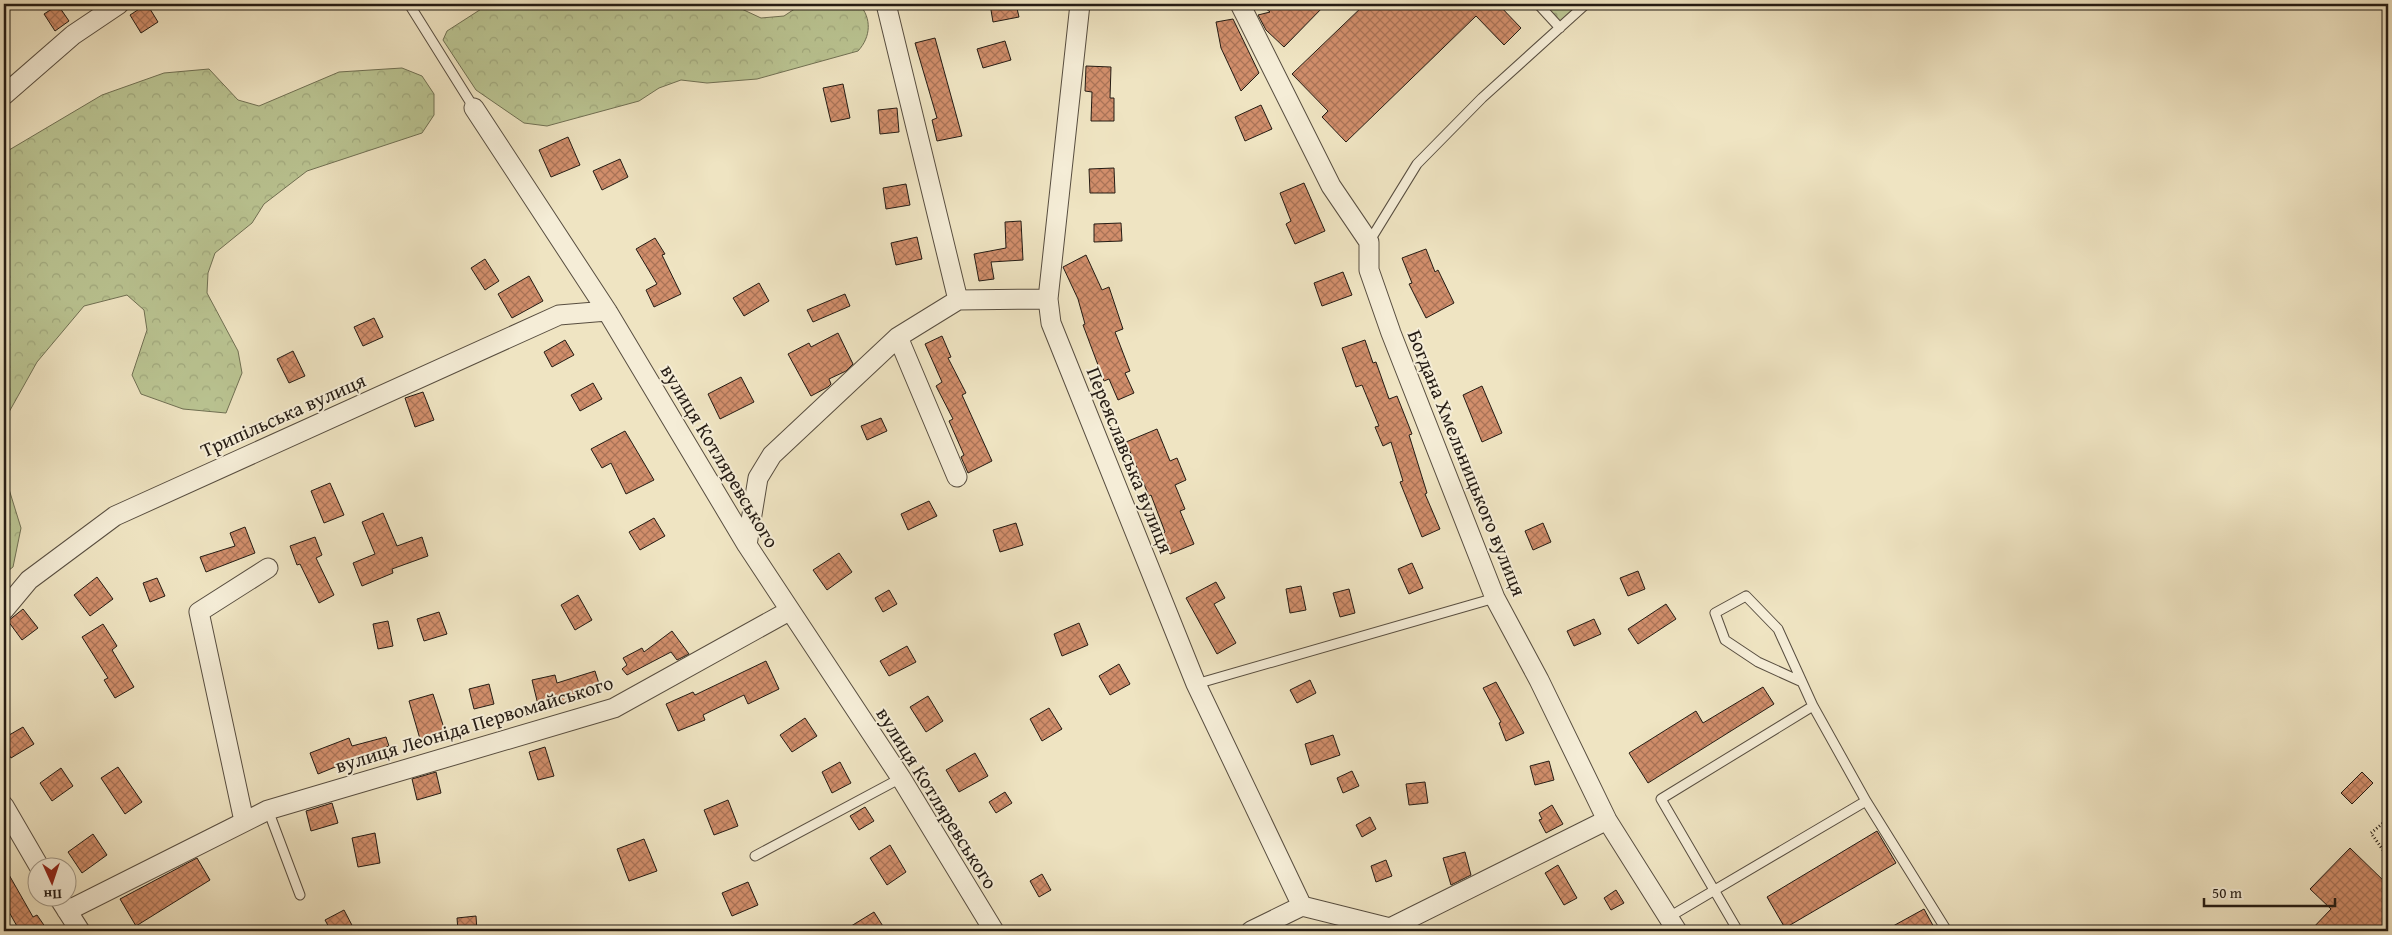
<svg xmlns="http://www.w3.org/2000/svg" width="2392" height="935" font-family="'Gentium Book Plus',serif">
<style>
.forest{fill:url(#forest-crowns);stroke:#707053}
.cemetery{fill:url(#cemetery-stones);stroke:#707053}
.building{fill:url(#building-cross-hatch);stroke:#251c14}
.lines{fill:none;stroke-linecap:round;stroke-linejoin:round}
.service-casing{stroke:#584e40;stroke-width:11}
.minor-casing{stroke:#584e40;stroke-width:21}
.path{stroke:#251c14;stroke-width:3;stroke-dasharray:1 2.5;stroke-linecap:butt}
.service{stroke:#f5edd7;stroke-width:9}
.minor{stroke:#f5edd7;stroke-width:19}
.labels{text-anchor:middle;stroke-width:4;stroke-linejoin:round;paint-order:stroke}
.street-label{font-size:20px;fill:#251c14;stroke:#f5edd7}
</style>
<defs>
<pattern id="forest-crowns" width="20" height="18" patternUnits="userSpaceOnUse" patternTransform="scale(1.25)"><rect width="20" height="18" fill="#bac492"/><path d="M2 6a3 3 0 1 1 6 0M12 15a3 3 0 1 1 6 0" fill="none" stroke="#a0a87d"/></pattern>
<pattern id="cemetery-stones" width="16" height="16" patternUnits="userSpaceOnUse" patternTransform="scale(1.25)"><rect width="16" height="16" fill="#bac492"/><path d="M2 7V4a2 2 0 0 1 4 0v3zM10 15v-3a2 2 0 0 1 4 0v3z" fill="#a0a87d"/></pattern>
<pattern id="building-cross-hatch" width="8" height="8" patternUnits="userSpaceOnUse" patternTransform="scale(1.25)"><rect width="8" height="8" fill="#d18e6b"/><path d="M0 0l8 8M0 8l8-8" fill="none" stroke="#a97357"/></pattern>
</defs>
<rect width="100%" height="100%" fill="#efe4c2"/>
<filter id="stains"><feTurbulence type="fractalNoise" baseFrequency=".004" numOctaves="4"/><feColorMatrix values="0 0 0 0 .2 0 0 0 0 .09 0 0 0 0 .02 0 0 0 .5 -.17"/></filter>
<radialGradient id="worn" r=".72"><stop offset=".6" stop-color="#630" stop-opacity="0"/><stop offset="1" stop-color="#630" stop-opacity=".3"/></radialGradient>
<path class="forest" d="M489,4H731L761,18L784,16L802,4H859C872,18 871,37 858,51L757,79L707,83L681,80L659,88L639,101L547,126L524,123L476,90L443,40L447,31Z
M402,68L422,76L434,94V115L422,133L307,171L264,204L252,223L215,253L208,273L207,293L238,351L242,373L226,413L183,409L141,394L132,375L147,330L144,310L127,295L84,306L37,362L4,421V153L102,95L164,73L209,69L238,100L259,106L339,72Z
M4,473L21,528L13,567L4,574Z"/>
<path class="cemetery" d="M1538,4H1585L1560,28Z"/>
<path class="building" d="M147,4L158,22L141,33L130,15Z
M990,4H1016L1019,17L993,22Z
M1260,4H1326L1284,47L1266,30L1258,15L1270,12Z
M1365,4H1498L1521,28L1504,45L1476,16L1346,142L1322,117L1328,111L1292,74Z
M58,5L69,21L55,31L44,14Z
M1233,19L1259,73L1241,91L1221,48L1216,22Z
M935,38L962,136L937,141L932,120L937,118L915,43Z
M1005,41L1011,60L983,68L977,49Z
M1086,66L1111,67L1110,98H1114V121H1091L1092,92L1085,91Z
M843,84L850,118L831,122L823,88Z
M1261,105L1272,129L1245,141L1235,117Z
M897,108L899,132L880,134L878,110Z
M568,137L580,165L551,177L539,150Z
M620,159L628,177L602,190L593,171Z
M1114,168L1115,193H1090L1089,169Z
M1304,183L1325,231L1295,244L1286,224L1291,221L1280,193Z
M906,184L910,205L886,209L883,188Z
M1021,221L1023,260L991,262L994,279L979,281L974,254L1006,248L1005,222Z
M1121,223L1122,241L1094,242V224Z
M917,237L922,259L896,265L891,243Z
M655,238L665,254L662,255L681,294L654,307L646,290L657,284L636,249Z
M1426,249L1435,272L1438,270L1454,303L1426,318L1409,284L1412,283L1402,258Z
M1086,255L1102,290L1109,287L1123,329L1115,332L1130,371L1125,373L1134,393L1118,400L1109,379L1104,381L1083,325L1085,324L1078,299L1063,267Z
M485,259L499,281L485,290L471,268Z
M1343,272L1352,295L1322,306L1314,283Z
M529,276L543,301L512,318L498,294Z
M759,283L769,301L744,316L733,298Z
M845,294L850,306L813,322L807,310Z
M374,318L383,337L363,346L354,327Z
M838,333L853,364L846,371L829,379L831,384L828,387L811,396L788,354L809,343L811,347Z
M942,336L951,357L948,358L966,393L962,395L992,461L968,473L961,457L964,455L949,421L953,419L936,386L942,382L925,344Z
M565,340L574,355L552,367L544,352Z
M1365,340L1373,363L1376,362L1389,399L1397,396L1412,434L1409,435L1427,493L1425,494L1440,529L1422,537L1400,482L1403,481L1391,442L1383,446L1375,427L1379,426L1362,385L1356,387L1342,348Z
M293,351L305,376L289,383L277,359Z
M741,377L754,402L720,419L708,394Z
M593,383L602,399L580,411L571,395Z
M1482,386L1502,433L1482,442L1463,395Z
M423,392L434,420L415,427L405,398Z
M881,418L887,431L867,440L861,426Z
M1157,429L1170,461L1177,458L1186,480L1175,485L1185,509L1180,511L1194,544L1170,554L1162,534L1165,532L1151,495L1149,496L1126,442Z
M625,431L654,480L626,494L611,463L602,468L591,449Z
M330,483L344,515L324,523L311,491Z
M929,501L937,516L908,530L901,514Z
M383,513L397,546L422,537L428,556L392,569L393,573L362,586L353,563L375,554L362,522Z
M654,518L665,536L640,550L629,532Z
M1016,523L1023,545L1000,552L993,530Z
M1543,523L1551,542L1533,550L1525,531Z
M245,527L255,553L206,572L200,557L235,546L230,533Z
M315,537L322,555L316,558L334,595L319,603L300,564L297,565L290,546Z
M839,553L852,572L827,590L813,570Z
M1412,563L1423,588L1409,594L1398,569Z
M1638,571L1645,589L1628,596L1620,578Z
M97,577L113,599L90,616L74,595Z
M157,578L165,596L150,602L143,583Z
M1216,582L1225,598L1214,604L1236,643L1217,654L1186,598Z
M1301,586L1306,610L1290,613L1286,589Z
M1349,589L1355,613L1340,617L1333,593Z
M889,590L897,604L883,612L875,598Z
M578,595L592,620L575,630L561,605Z
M1666,604L1676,619L1638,644L1628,629Z
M23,609L38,628L22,640L8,621Z
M439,612L447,634L424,641L417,619Z
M1594,619L1601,634L1574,646L1567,631Z
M388,621L393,646L378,649L373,624Z
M1079,623L1088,645L1062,656L1054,634Z
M103,624L117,646L112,650L134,687L115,698L104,680L108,678L82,637Z
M672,631L689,654L677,660L671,652L627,675L622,669L627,665L623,658L642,648L644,652Z
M907,646L916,662L889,676L880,661Z
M766,661L779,689L748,704L744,695L703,715L705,720L678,731L666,704L693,692L695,695Z
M1119,664L1130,684L1110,695L1099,676Z
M595,671L602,693L539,709L532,680L555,675L557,683Z
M1310,680L1316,693L1297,703L1290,690Z
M1496,682L1524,733L1506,741L1499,723L1501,722L1483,688Z
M489,684L494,704L474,709L469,689Z
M1763,687L1774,704L1648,783L1629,753L1696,711L1703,723Z
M433,694L445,731L420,739L409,701Z
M928,696L943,721L926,732L910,707Z
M1049,708L1062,729L1042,741L1030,719Z
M805,718L817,736L792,752L780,735Z
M23,727L34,744L11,758L4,746V738Z
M1333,735L1340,755L1311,765L1305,744Z
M386,737L389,746L386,747L388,755L371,759L370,753L318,774L310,753L349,738L352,746Z
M545,747L554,776L538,780L529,752Z
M975,753L988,776L959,792L946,770Z
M1549,761L1554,780L1535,785L1530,766Z
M840,762L851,783L832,793L822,772Z
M118,767L142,802L125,814L101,778Z
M61,768L73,786L52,801L40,783Z
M1352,771L1359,786L1343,793L1337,778Z
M436,772L441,793L417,800L412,779Z
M2362,772L2373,783L2352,804L2341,793Z
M1425,782L1428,803L1409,805L1406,784Z
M1005,792L1012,803L996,813L989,802Z
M728,800L738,826L714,835L704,810Z
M332,803L338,823L311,831L306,811Z
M1552,805L1563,824L1546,833L1539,820L1542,819L1539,813Z
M865,807L874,821L859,830L850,816Z
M1370,817L1376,829L1362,837L1356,825Z
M1877,831L1896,863L1785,928L1767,897Z
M375,833L380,863L358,867L352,838Z
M93,834L107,855L82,873L68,852Z
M644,839L657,871L629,881L617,849Z
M890,845L906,872L887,885L870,858Z
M2350,848L2388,885V931H2310L2331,909L2310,889Z
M1465,852L1471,875L1451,885L1443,858Z
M197,858L210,880L136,926L120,899Z
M1386,860L1392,876L1376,882L1371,866Z
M1558,865L1577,898L1564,905L1545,873Z
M4,866L33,917L37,915L48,931H13L18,928L4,903Z
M1042,874L1051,890L1039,897L1030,881Z
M748,882L758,905L732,916L722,893Z
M1616,890L1624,903L1611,910L1604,898Z
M1924,909L1936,931H1884Z
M344,910L355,931H331L325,920Z
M874,912L886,931H843Z
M476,916L477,931H458L457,918Z"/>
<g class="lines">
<g class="service-casing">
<path id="service" d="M409,4L474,108
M1538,4L1560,28
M1369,242L1417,164L1482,98L1586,4
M1802,682L1758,662L1725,640L1715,613L1746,596L1778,629L1813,706
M1196,684L1495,598
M268,810L300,895
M755,856L901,778
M1669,917L1866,801L1947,931
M1738,931L1661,799L1813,706L1866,801"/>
</g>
<g class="minor-casing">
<path id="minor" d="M886,4L958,300
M1080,4L1048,299L1051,323L1196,684L1302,906
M1240,4L1331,186L1369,242V270L1391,333L1495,598L1539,680L1607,820L1677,931
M4,95L73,35L119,4
M474,108L607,311L747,545L901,778L994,931
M898,337L957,477
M747,545L758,478L772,455L898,337L958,300L1048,299
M4,610L29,580L115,516L559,315L607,311
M4,806L40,868
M244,821L199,612L268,568
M59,898L80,931
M1302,906L1390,928L1607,820
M67,911L268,810L614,708L789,611
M1251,931L1302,906"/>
</g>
<path class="path" d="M2388,819L2371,833L2388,857"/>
<use href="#service" class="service"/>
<use href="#minor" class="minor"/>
</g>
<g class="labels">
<g class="street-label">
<text transform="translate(283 415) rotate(-24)" y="7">Трипільська вулиця</text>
<text transform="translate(720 456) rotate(59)" y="7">вулиця Котляревського</text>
<text transform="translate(1130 460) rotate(68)" y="7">Переяславська вулиця</text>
<text transform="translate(1467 463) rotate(68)" y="7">Богдана Хмельницького вулиця</text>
<text transform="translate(474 724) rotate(-17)" y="7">вулиця Леоніда Первомайського</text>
<text transform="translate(937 798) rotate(58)" y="7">вулиця Котляревського</text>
</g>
</g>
<rect width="2392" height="935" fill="none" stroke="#efe4c2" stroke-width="20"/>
<rect x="5" y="5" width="2382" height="925" fill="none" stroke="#251c14" stroke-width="2.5"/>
<rect x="10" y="10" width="2372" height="915" fill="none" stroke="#251c14"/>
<g transform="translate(52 882) rotate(177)"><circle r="24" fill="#f5edd7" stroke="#a29989"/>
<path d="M0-4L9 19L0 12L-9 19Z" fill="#8f2418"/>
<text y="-8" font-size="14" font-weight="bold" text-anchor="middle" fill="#251c14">Пн</text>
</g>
<path d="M2204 898v8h131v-8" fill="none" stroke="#251c14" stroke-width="2.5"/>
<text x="2212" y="898" font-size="15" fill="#251c14" stroke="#f5edd7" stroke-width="4" paint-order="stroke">50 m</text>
<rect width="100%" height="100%" filter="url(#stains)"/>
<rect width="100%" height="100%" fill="url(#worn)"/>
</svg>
